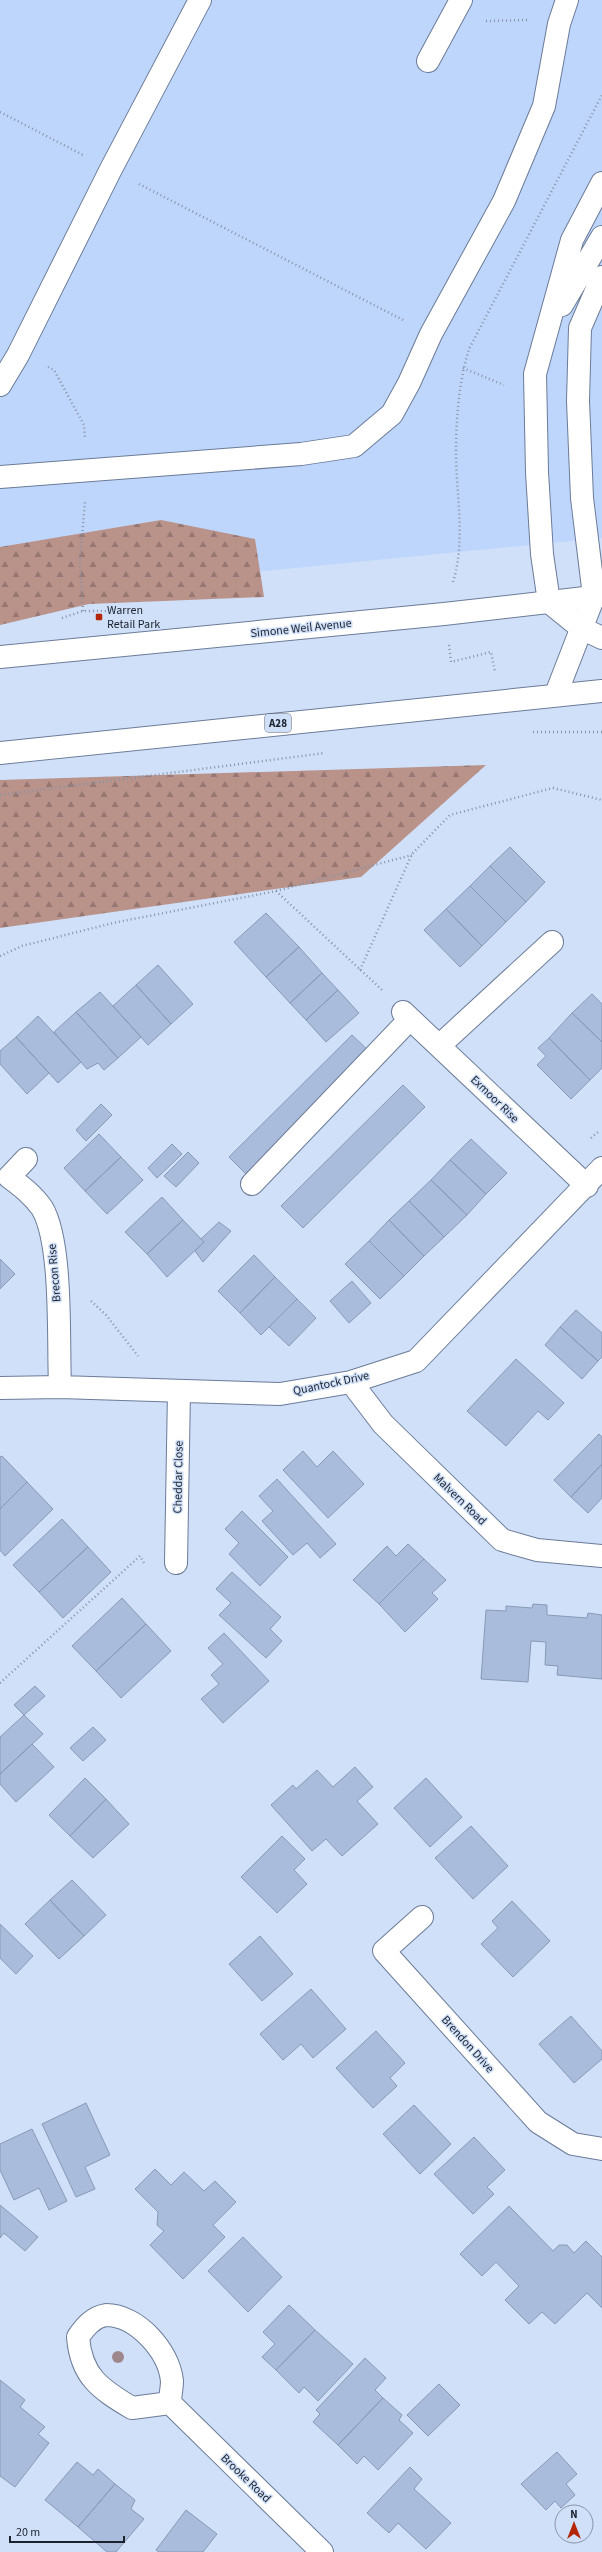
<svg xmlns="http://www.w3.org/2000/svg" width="602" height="2552" font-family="'Source Sans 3',sans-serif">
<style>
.built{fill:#bfd6fc}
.forest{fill:url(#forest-firs)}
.building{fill:#aabcdb;stroke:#8799b7}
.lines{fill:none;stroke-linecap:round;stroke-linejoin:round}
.minor-casing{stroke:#6b7b98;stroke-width:24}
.highway-casing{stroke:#6b7b98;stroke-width:24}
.path{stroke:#8793a6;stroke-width:2.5;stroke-dasharray:1 3;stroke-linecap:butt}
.minor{stroke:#fff;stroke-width:22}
.highway{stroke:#fff;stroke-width:22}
.tree{fill:#9d878c}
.poi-dot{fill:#b32707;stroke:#d0e0f9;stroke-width:1.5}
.labels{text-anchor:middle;stroke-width:3;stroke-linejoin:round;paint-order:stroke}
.shield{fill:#d0e0f9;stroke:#515b6a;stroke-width:1}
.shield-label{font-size:11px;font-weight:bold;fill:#1b222d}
.poi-label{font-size:12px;fill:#1b222d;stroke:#d0e0f9;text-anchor:start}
.street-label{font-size:12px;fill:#1b222d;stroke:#d0e0f9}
</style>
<defs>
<pattern id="forest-firs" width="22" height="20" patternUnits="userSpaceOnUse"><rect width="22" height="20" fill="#b9928a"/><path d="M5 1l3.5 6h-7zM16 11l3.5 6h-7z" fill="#967771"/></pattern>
</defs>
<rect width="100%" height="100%" fill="#d0e0f9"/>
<path class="built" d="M0,0H602V538L0,597Z"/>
<path class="forest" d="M161,520L255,539L264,597L89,604L0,625V547Z
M486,765L361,877L0,928V780Z"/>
<path class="building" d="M510,847L545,882L526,902L490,866Z
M490,866L526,902L506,922L470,886Z
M470,886L506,922L482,946L446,909Z
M446,909L482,946L460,967L424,930Z
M266,913L299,947L266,977L234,942Z
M299,947L322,973L290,1003L266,977Z
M158,965L193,1004L171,1024L136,985Z
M322,973L338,990L306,1020L290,1003Z
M136,985L171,1024L148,1045L113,1006Z
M338,990L359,1013L326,1042L306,1020Z
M100,992L141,1037L118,1058L76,1012Z
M592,994L602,1004V1042L572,1013Z
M76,1012L118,1058L104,1070L98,1063L87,1069L54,1032Z
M572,1013L602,1042V1068L590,1080L549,1038Z
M38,1016L81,1062L58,1083L16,1037Z
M352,1035L374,1056L251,1179L229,1157Z
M16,1037L49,1073L27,1094L0,1064V1051Z
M549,1038L590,1080L571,1099L537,1065L546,1056L538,1048Z
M403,1085L425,1107L303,1228L281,1206Z
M101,1104L112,1115L86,1141L76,1130Z
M99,1134L121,1157L85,1191L64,1168Z
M471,1139L507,1173L486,1194L450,1160Z
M172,1144L182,1154L157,1178L148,1168Z
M188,1152L199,1163L176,1187L164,1176Z
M121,1157L143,1180L107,1214L85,1191Z
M450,1160L486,1194L467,1215L431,1180Z
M431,1180L467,1215L444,1237L409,1201Z
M162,1197L183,1220L147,1254L125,1232Z
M409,1201L444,1237L424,1256L389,1220Z
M183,1220L204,1242L167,1277L147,1254Z
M389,1220L424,1256L404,1276L369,1241Z
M219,1222L231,1231L203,1262L195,1251L204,1242L201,1239Z
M369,1241L404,1276L380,1299L345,1264Z
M254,1255L275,1277L240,1313L218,1291Z
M0,1259L15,1274L0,1289Z
M275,1277L297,1299L261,1335L240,1313Z
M352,1281L371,1303L349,1323L330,1301Z
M297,1299L316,1318L289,1346L269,1327Z
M576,1310L602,1333V1357L598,1361L560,1327Z
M560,1327L598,1361L582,1379L545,1345Z
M516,1359L564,1403L548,1420L538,1411L506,1446L467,1411Z
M599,1434L602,1437V1464L571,1497L554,1480Z
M303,1451L317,1467L333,1451L364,1484L328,1518L283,1470Z
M2,1456L27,1482L0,1509V1457Z
M602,1464V1498L588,1513L571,1497Z
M277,1479L336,1544L320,1558L307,1543L293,1555L262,1521L273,1511L259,1496Z
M27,1482L53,1509L5,1556L0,1550V1509Z
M242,1511L288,1557L260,1586L229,1554L239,1543L225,1529Z
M62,1519L88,1547L39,1592L13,1565Z
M408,1544L424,1559L379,1604L353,1580L387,1546L396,1556Z
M88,1547L111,1572L63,1618L39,1592Z
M424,1559L446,1580L432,1593L438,1599L405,1632L379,1604Z
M232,1572L281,1617L270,1629L282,1641L266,1658L219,1615L231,1603L216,1589Z
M122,1598L146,1624L96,1671L72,1646Z
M533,1604L547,1605V1615L587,1618L588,1613L602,1615V1679L557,1675L558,1666L545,1665L546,1642L531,1641L528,1682L481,1679L486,1610L506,1611V1606L532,1608Z
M146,1624L171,1651L121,1698L96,1671Z
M224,1633L269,1681L223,1723L201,1699L219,1684L211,1675L223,1664L208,1648Z
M35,1686L45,1696L24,1715L14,1705Z
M24,1715L43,1734L0,1774V1737Z
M93,1727L106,1740L83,1761L70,1748Z
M32,1744L54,1767L16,1802L0,1784V1774Z
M355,1767L373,1787L357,1801L378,1824L342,1856L326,1839L312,1851L271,1805L293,1785L296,1789L317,1770L333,1787Z
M85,1778L106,1799L70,1836L49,1815Z
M426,1778L462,1817L430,1847L394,1808Z
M106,1799L129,1824L93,1858L70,1836Z
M471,1826L508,1866L473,1899L435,1858Z
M282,1836L305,1859L294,1870L307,1884L277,1913L241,1877Z
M72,1880L106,1915L84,1936L50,1900Z
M50,1900L84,1936L59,1959L25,1924Z
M512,1901L550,1941L513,1977L481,1944L498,1928L492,1921Z
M0,1924L33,1956L16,1974L0,1958Z
M260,1936L293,1974L262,2001L229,1964Z
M311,1989L346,2029L313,2058L301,2044L283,2060L260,2034Z
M571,2016L602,2051V2059L574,2083L539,2044Z
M376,2031L405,2063L390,2078L397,2086L373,2108L336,2068Z
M86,2103L110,2155L85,2167L95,2189L76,2197L42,2124Z
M414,2105L451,2144L420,2174L383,2134Z
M32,2129L67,2201L49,2210L39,2188L14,2200L0,2170V2144Z
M474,2137L505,2170L487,2187L494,2194L473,2214L434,2174Z
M155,2169L171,2185L184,2172L204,2191L215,2181L236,2202L213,2225L225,2237L183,2279L150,2245L164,2231L157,2225L158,2212L135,2189Z
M0,2205L38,2237L25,2251L4,2233L0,2238Z
M509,2206L553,2251L559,2245H567L574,2253L586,2241L602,2257V2308L587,2293L555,2324L542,2312L529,2324L505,2300L519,2286L496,2262L482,2276L460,2254Z
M243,2237L282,2277L248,2312L208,2271Z
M289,2305L315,2330L276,2370L262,2357L275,2344L263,2332Z
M315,2330L353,2364L318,2401L304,2387L299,2393L276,2370Z
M365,2358L386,2378L375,2390L383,2398L338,2445L313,2422L320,2414L316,2410Z
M0,2380L25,2400L20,2407L45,2427L38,2434L49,2443L15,2487L0,2476Z
M439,2384L460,2405L428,2436L407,2415Z
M383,2398L402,2415L399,2420L413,2433L378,2470L364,2456L357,2464L338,2445Z
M557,2452L577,2474L566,2484L575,2495L561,2508L555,2501L546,2510L521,2484Z
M77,2462L93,2475L98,2469L115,2484L78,2527L45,2500Z
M410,2467L422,2479L414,2489L451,2523L426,2549L398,2523L389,2533L367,2513Z
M115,2484L135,2500L131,2509L144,2519L116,2552H107L78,2527Z
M186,2510L217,2534L203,2552H159L156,2550Z"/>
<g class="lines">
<g class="minor-casing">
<path id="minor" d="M428,61L461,0
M602,183L572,240L535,374L537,472L542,554L549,602L581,628L602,638
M562,305L602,237
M0,385L18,355L111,169L200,0
M0,477L301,454L354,446L392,414L409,383L431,334L504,201L544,106L559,24L567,0
M556,694L594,596L582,498L578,401L580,328L602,277
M403,1012L587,1186
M439,1046L552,942
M26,1159L9,1177C21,1186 33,1195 42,1208C63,1243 58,1343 60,1387
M252,1184L410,1019
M351,1382L383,1424L502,1540L537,1550L602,1556
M0,1388L60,1387L280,1394L351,1382L416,1361L602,1168
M176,1563L179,1391
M422,1917L384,1951L538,2122L573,2144L602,2149
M106,2315C137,2315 169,2351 172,2381C172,2388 170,2396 170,2403L132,2408C100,2389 81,2376 78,2337C85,2327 93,2317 106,2315Z
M170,2403L322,2552"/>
</g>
<g class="highway-casing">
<path id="highway" d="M0,657L444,614L602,596
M0,753L602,691"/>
</g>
<path class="path" d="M486,21L527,20
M0,112L83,155
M139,184L403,320
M48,367L54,370L84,425L85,438
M463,368L504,385
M453,582C466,540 456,495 456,452C456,419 459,381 469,349L602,95
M83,611L80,561L85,501
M62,618L83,611H126
M449,645L451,662L491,652L495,672
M533,732H602
M0,795L325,753
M276,891L412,855
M0,956L22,946L113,923L276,891L382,990
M360,970L412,854L450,815L553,788L602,800
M591,1138L598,1132
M91,1301L106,1315L138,1356
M0,1683L140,1556L144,1563"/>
<use href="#minor" class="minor"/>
<use href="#highway" class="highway"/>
</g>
<circle class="tree" cx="118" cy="2357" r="6"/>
<rect class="poi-dot" x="95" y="613" width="8" height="8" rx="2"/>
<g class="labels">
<rect class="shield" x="265" y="714" width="26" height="18" rx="3"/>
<g class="shield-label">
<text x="278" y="727">A28</text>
</g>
<g class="poi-label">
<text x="107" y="614">Warren<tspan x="107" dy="14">Retail Park</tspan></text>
</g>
<g class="street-label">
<text transform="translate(301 628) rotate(-6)" y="4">Simone Weil Avenue</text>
<text transform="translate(495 1099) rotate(44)" y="4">Exmoor Rise</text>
<text transform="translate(54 1273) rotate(-95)" y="4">Brecon Rise</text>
<text transform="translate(331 1383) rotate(-12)" y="4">Quantock Drive</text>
<text transform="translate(178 1477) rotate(-89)" y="4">Cheddar Close</text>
<text transform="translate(460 1499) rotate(44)" y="4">Malvern Road</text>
<text transform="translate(468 2044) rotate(48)" y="4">Brendon Drive</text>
<text transform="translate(246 2478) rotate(44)" y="4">Brooke Road</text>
</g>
</g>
<g transform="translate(574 2524)"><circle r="19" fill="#d0e0f9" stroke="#8894a7"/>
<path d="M0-3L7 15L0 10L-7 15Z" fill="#b32707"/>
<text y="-6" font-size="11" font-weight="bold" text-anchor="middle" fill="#1b222d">N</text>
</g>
<path d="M10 2536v6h114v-6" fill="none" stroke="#1b222d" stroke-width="2"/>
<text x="16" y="2536" font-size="12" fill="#1b222d" stroke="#d0e0f9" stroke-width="3" paint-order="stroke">20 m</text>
</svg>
